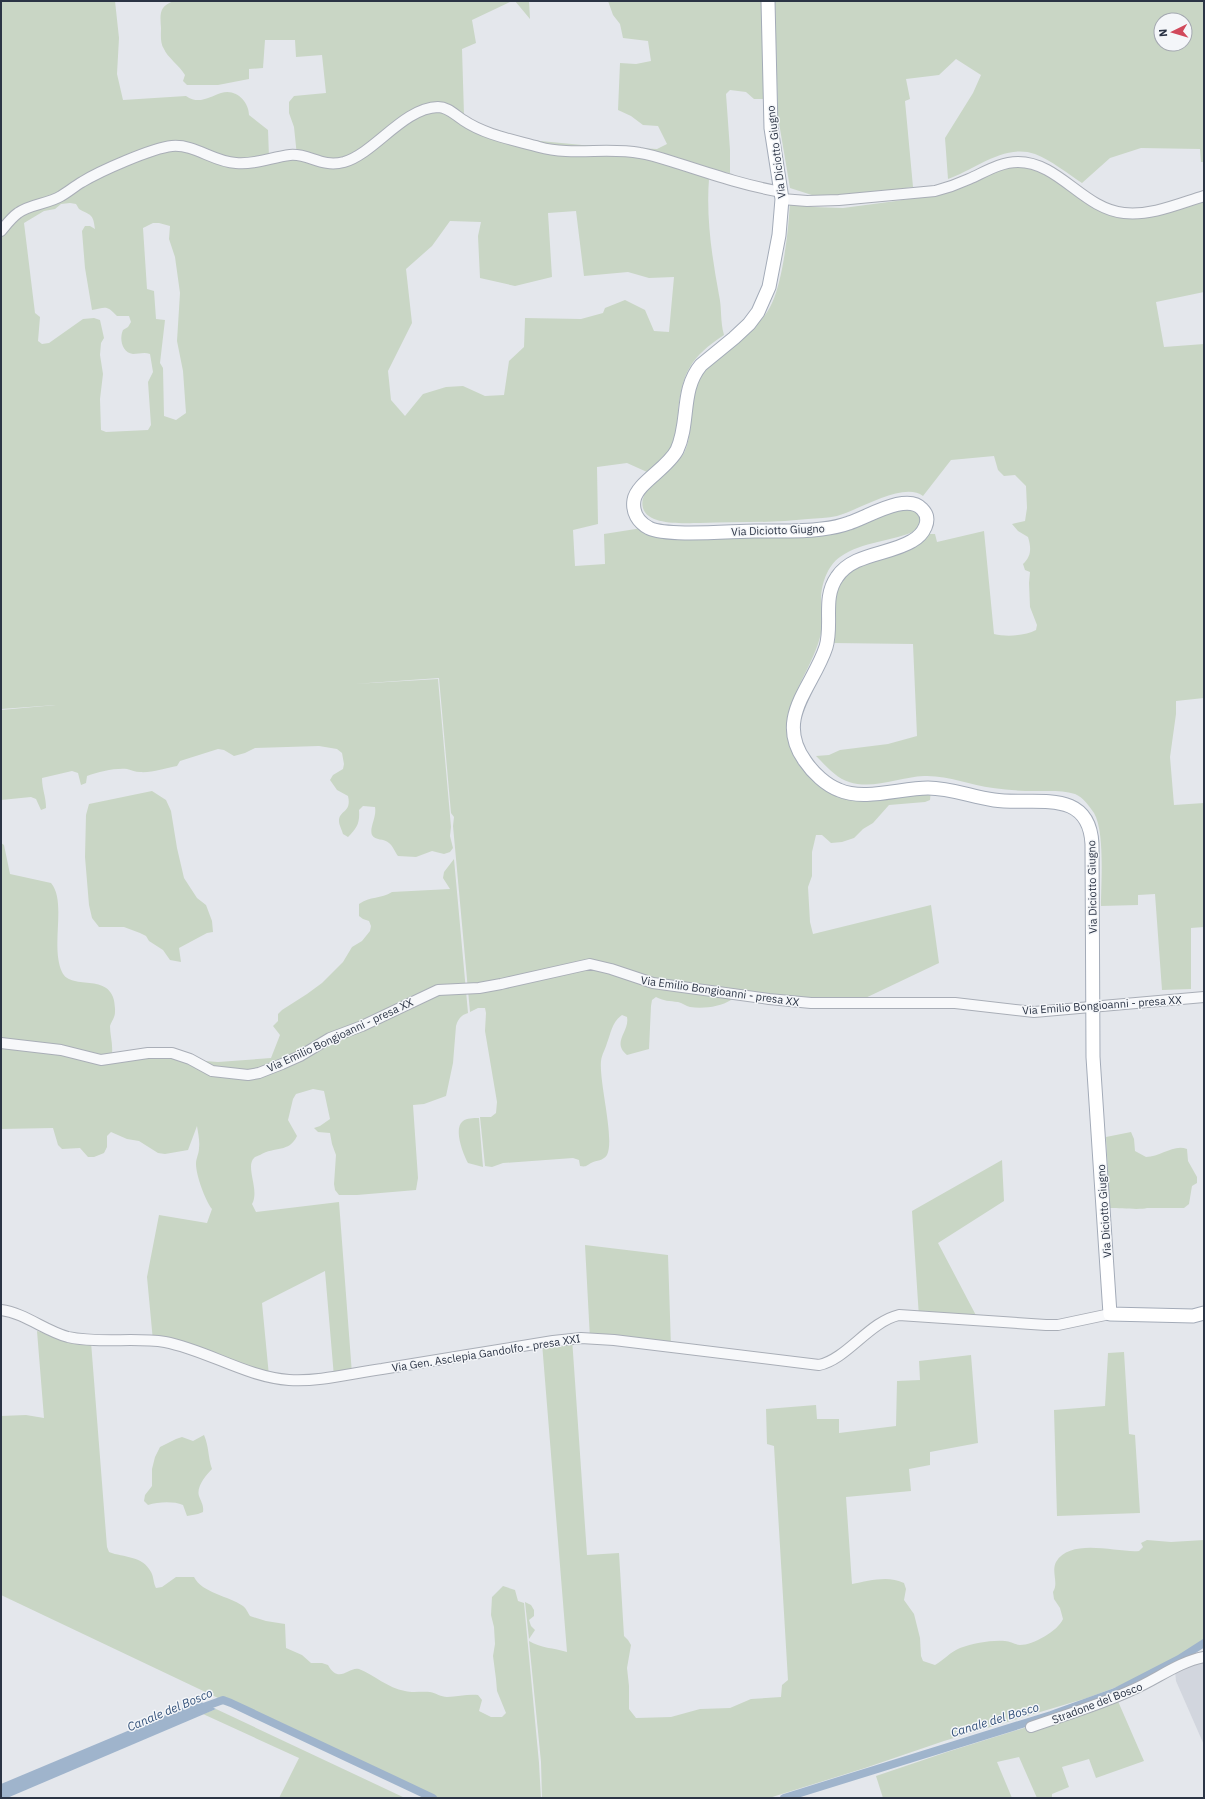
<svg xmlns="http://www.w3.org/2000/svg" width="1205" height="1799" font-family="'IBM Plex Sans',sans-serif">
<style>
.built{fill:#d2d6de}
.green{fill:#c9d6c5;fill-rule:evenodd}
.water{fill:#9fb4cc}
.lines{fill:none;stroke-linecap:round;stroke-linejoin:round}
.canal{stroke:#9fb4cc;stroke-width:8}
.minor-casing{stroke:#a9aeb7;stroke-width:12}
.major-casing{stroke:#a3abb8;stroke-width:15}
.minor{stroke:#f7f8fa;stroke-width:10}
.major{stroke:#fff;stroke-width:13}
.labels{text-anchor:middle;stroke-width:3;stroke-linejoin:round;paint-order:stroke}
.street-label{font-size:11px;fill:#2b3445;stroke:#f4f6f9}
.water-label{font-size:12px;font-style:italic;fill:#34527a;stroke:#f4f6f9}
</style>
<rect width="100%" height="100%" fill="#e4e7ec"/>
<path class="built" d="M1204,1658V1745L1176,1681L1175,1671Z"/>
<path class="green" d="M1,1H115L119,38L117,74L123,100L186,96C199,105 209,97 221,93C236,88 249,102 249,115L268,130L269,157L297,156L294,127L289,113V102L294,96L326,93L322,55L296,57L295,40H265L263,68L249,69V79L218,85H187L183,81L185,75C180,66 167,57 164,49C160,43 161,35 161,28C160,14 159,6 174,1H512L472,20L476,43L462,49L464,115L485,126L530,140L582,145L657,149L667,144L658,126L643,125L631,116L618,110L620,63L636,64L651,61L648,41L623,38L620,24L613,15L608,1H762L764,99H754L746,92L730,90L726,94L730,150V173C721,172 715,171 709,179C706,218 712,257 719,295C722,308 720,321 724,335C691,357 682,372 678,413C677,423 677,436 672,446C668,457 656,464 647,472L627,463L597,467L598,524L573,530L575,566L605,564L604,534L642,528L775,535L902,506L918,510L921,521L917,530C893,542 862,541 840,557C827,566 821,585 821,600C821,611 824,622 821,633C813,671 780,701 791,742C792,747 834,786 841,794L931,790L930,800L925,802L889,805L873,823L863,829L854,838L842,842L831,843L822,835H816L812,852V876L808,887L810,922L813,934L931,905L939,963L859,1001L732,994L731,1000C720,1007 703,1009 690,1007C686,1006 682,1003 678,1002C670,1001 663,1001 656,997L652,1000L651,1006L649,1049L627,1055C611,1042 630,1032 627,1017L622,1015C612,1022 611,1033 607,1043C605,1050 602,1054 601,1061C599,1083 615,1139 607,1155C603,1161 597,1160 591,1163C586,1166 586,1167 580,1166L579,1160L573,1158L503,1163L492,1167L485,1166L480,1117H491L496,1113L497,1102L485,1031L486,1013L485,1008H478L470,1012L453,826L454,817L451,813L439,678L354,684L438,679L451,827L450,836L453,848L450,852L444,854L432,851L416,857L398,856C395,852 393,846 389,843C384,838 375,841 372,835C369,828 377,817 375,807L363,806L359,810C360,823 357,828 348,837L343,834C342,830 339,825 339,821C339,810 352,813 348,796L337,790L330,780L333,775L343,769L344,764L342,753L337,749L319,746L255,748L245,753L234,756L224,750L218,749L180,761L177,766C166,768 151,773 140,772C135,772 132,770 127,769C114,768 99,772 87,776L86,783L81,785L78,773L72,771L42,778C42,789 46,797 46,808L41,810L36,799L31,797L1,800V710L56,705L1,709ZM70,203L76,204L79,209C91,216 93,213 95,229L90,226H85L82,231L85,268L92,310C106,307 107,305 117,316H129L131,322L128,327L123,330C119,339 122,353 133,354C139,354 144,352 150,354L153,372L148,382L151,425L148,430L106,432L101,430L100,399L103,374L100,355L101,343L104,338L100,320L94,318L83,319L49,343L42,344L38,341L40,317L35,313L24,223L44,211L55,209L61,204ZM576,211L584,276L628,272L649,278L674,277L669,332L654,331L645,310L625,300L605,308L603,313L581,319L525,318L524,347L509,361L504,395L485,396L463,386L446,387L423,394L405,416L391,400L388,371L412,323L406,269L432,246L450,221L481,222L478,236L480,278L515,286L552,277L548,213ZM153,223H159L170,226L169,239L175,257L180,293L177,341L183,371L186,413L176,420L164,416L163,368L160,363L165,320L156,319L154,291L147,289L143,228Z
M515,1H529L530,19Z
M775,1H1204V162H1201L1200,149L1141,148L1110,158L1082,183C1067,173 1052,161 1035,154C1005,143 974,170 948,179L945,138L973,93L981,75L956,59L939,75L906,79L910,99L905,101L913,187L843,197L815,196L790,188L778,117ZM1161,20H1185V44H1161Z
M1031,165L1115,214L1204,200V292L1156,302L1164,347L1204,344V698L1176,701V714L1170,757L1174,805L1204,803V927L1191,928V989L1162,990L1155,894L1138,895V905L1101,906C1101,883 1105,832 1094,813C1089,806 1083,797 1075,794C1063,790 1048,791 1035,791C1021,791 1007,790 993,788C970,785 947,775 924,776C900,777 873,790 849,782C836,778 825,765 816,756L829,755L840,750L888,744L917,736L913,644L832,643L835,633L834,600L843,572L915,545L925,540L929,534H935L937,542L984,531L994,634C1006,637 1025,636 1036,630L1037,625L1030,607L1029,583L1030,572L1025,570L1023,564C1032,556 1031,547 1028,537L1018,531L1012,524L1025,521L1027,508L1026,486L1015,475L1004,476L998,470L994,456L951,460L923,496C904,481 859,510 837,516C828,518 817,518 808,519C772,523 736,522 700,523C685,523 648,526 643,508C637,487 674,470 684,453C696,429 686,397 701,373C719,344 756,338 772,303C783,280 789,227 790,200L813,207L843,208L896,201L942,193L1003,166Z
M152,791L166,800L171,811L177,848L184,878L197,898L206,905L212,921L213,932L207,933L179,948L181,962L170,960L163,950L149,941L146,936L140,933L124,927H99L92,918L89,905L85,857L86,815L89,804Z
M1,843L4,845L10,874L51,883C67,902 50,946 62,972C71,993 117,968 115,1012C115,1018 111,1022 110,1026C110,1035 113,1044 112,1054L218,1062L271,1058L280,1035L273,1026L278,1021V1014L282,1010L307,994L322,983L343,962L352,947L362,941L370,931L371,926L369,921L363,919L359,916V904C370,896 381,899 392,892L450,889L443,878L444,872L454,859L468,1013C461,1015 458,1019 456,1026L453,1063L446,1096L424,1104L413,1105L418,1178L416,1190L357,1195H339L335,1190L334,1184L336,1155L332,1144L330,1133L318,1132L314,1128L320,1126L330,1119L324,1091L313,1089L296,1094L293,1099L288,1120L297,1136C289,1153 275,1146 260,1155C258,1156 256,1156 254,1158C245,1167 260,1190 252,1204L256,1212L339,1202L352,1374L334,1377L325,1271L262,1303L269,1376L153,1341L147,1277L159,1215L207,1223L212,1209C205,1200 196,1175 196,1164C196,1158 199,1154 199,1148C200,1141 198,1133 197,1126L188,1150L165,1154L158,1153L139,1141L127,1139L111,1132L107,1136V1147L104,1153L94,1157H88L80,1148L62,1149L58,1145L53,1128L1,1129Z
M479,1118L483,1167L468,1163C463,1154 453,1128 463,1121C467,1118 473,1118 479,1118Z
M1131,1132L1134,1139L1135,1151L1146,1157C1161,1157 1173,1144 1187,1149L1188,1161L1197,1177V1183L1192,1186L1189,1204L1184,1208H1147C1140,1210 1120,1208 1110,1208L1106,1137Z
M1002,1160L1004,1201L938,1243L980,1323L919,1317L912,1211Z
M585,1245L668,1255L671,1347L590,1339Z
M37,1331L78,1342H91L107,1547L109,1552C124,1558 142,1555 151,1572C154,1577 153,1583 156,1588L162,1587L176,1577H194C202,1593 229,1596 243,1606C246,1608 248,1613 250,1616L266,1621L285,1624L286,1648L302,1655L311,1663H322L328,1665C339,1685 349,1666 359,1669C374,1675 388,1688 405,1691C413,1693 422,1691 430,1692C436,1693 441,1697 447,1697C458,1697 467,1694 478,1695L482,1700L479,1711L491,1717H502L506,1713L497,1691L496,1679L493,1656L495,1644L494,1627L491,1615L492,1597L503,1586L515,1590L518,1601L524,1603L539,1763L541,1798L433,1797L415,1787L332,1752L1,1595V1416L26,1415L44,1418Z
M572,1338L587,1555L619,1553L624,1636L628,1640L631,1645L627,1668L629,1686V1709L636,1718L671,1717L700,1709L730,1708L751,1699L781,1697L782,1685L788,1680L774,1446L767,1444L766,1409L816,1405L817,1419H839V1433L896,1426L897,1381L920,1380L919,1361L971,1355L978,1443L930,1452V1465L909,1469L911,1491L846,1497L852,1584C868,1581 888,1575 904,1583L906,1589L904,1600L914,1614L920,1638L921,1656L923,1661L935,1665C944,1660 950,1652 960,1648C974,1643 991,1640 1005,1641C1010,1641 1015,1645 1020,1645C1033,1645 1058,1631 1063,1619L1060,1608L1054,1599L1053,1592C1059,1583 1051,1572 1056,1562C1071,1537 1117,1553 1139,1551L1143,1547L1141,1543L1147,1540L1171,1542L1204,1540V1646L1179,1655L1150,1673L1122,1685L1087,1698L944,1741L865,1768L769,1798H542L541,1762L529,1641C540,1648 554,1648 567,1652L542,1343Z
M1124,1352L1129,1434L1135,1435L1140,1513L1057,1516L1054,1410L1105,1406L1108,1353Z
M204,1435C209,1446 208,1458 212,1469C206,1475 196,1487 199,1496C201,1502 204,1505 203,1512L198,1514L187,1516L183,1505C173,1501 158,1502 148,1505L144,1501L145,1495L152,1486V1469L155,1457L160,1447L176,1439L182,1437L193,1441Z
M525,1602L531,1605L534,1610V1616L529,1620L531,1626L535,1630L529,1639Z
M1117,1699L1144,1761L1096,1778L1089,1759L1062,1767L1069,1787L1052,1794V1798H1037L1019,1757L997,1762L1012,1798H883L876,1776L947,1752Z
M216,1709L405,1798H279L299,1758L203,1714Z"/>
<path class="water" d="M199,1701L216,1709L7,1798H1V1784Z"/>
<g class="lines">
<path class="canal" d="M198,1709L223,1700L231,1703L433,1798
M784,1798L1051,1715L1115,1692L1179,1659L1204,1643"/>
<g class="minor-casing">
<path id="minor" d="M782,199L807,201L839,200L935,191C947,188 958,184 969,179C985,172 1000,162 1018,162C1059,162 1083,209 1124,213C1151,216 1178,204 1204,196
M1,231C6,225 11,218 18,213C30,204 48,204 61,196C68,192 75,186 82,182C100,171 152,148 172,146C195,144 213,162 236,163C255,165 272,157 290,155C309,153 321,168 344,162C375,153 403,108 438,107C448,107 455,115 463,120C485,135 514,140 539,147C571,156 607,147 640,153C653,155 667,160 680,164C714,175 747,186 782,192
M1,1043L61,1050L101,1060L148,1053H172L190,1059L212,1071L248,1075L259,1073L282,1064L300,1056L330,1038L362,1026L438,990L479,988L501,984L590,964L611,969L653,983L769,999L811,1003H955L1034,1012L1204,997
M1,1310C25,1313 45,1331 68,1337C100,1344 133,1337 165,1342C207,1350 246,1377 289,1380C320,1382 352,1373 382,1369C439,1360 496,1350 553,1341L581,1338L614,1340L819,1365C847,1359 869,1322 899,1315L1046,1325H1058L1110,1314
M1031,1727C1065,1715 1100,1705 1132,1690C1156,1680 1178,1662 1204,1657"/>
</g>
<g class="major-casing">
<path id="major" d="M768,1L771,128L782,199L779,235L769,287L758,312L749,324L734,338L701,365C680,390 690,422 677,450C667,469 637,483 634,500C632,512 638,522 649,528C667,537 732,531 755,531C777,531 800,532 822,529C831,528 841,526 849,523C868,517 907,492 922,509C933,520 923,535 912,541C889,555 853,553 837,577C822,598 833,624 826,647C813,687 774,718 805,761C813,773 826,785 839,790C864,801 901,788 928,788C951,788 972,797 994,800C1033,806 1089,786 1092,844L1093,1057L1110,1314L1193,1316L1204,1313"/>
</g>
<use href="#minor" class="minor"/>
<use href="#major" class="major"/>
</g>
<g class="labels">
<g class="street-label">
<text transform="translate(776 152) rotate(-97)" y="4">Via Diciotto Giugno</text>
<text transform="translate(778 530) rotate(-2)" y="4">Via Diciotto Giugno</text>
<text transform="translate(1092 887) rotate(-91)" y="4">Via Diciotto Giugno</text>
<text transform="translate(720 991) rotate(8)" y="4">Via Emilio Bongioanni - presa XX</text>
<text transform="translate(1102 1005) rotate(-4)" y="4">Via Emilio Bongioanni - presa XX</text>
<text transform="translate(340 1035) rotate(-25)" y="4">Via Emilio Bongioanni - presa XX</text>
<text transform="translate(1104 1211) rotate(-94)" y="4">Via Diciotto Giugno</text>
<text transform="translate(486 1353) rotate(-9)" y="4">Via Gen. Asclepia Gandolfo - presa XXI</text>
<text transform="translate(1097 1703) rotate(-21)" y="4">Stradone del Bosco</text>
</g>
<g class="water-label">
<text transform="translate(170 1710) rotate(-23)" y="4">Canale del Bosco</text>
<text transform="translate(995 1720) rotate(-17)" y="4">Canale del Bosco</text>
</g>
</g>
<rect width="1205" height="1799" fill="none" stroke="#2b3445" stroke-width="4"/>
<g transform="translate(1173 32) rotate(265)"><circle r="19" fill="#f4f6f9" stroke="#a4a8b1"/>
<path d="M0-3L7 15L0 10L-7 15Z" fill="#d1495b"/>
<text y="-6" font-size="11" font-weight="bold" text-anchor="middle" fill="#2b3445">N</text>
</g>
</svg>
